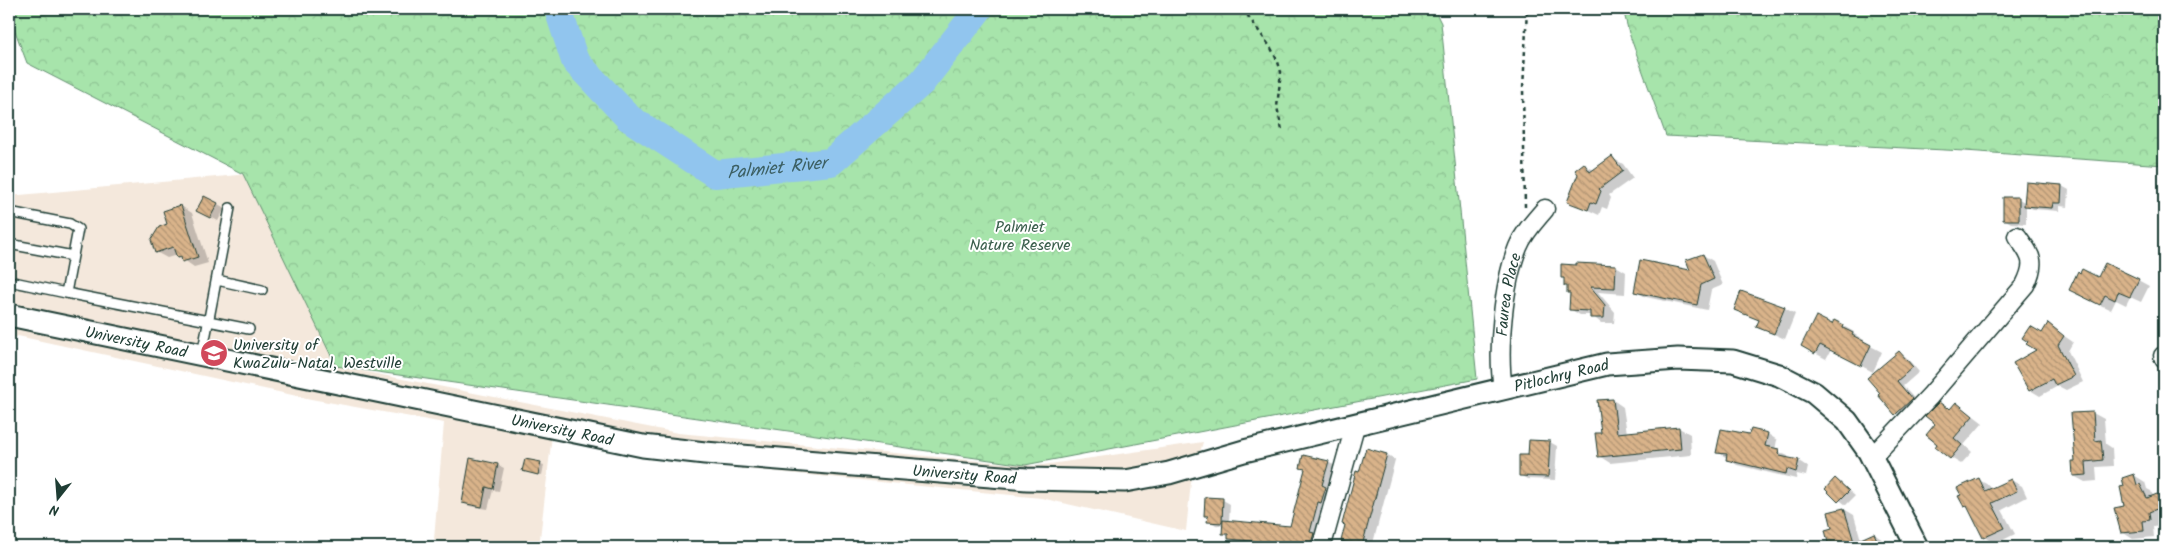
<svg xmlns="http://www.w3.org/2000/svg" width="2173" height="556" font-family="Kalam,sans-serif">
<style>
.built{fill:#f4e8dc}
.forest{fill:url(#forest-crowns);stroke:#639070}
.shadow{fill:#0003}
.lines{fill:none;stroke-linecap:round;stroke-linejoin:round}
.river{stroke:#91c5ee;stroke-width:28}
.building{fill:url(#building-back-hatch);stroke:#1f3d34}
.service-casing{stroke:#1f3d34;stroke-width:12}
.minor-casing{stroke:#1f3d34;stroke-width:21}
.tertiary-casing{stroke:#1f3d34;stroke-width:25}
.path{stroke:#1f3d34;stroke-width:2.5;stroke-dasharray:4 4;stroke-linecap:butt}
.service{stroke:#fff;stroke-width:9}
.minor{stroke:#fff;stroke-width:18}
.tertiary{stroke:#fff;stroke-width:21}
.labels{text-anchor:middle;stroke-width:4;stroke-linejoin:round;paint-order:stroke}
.park-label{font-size:16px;fill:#3a5e4c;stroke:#fff}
.street-label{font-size:16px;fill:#1f3d34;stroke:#fff}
.poi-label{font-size:16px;fill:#1f3d34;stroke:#fff;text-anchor:start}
.water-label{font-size:18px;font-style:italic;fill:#3c5f62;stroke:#fff}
</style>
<defs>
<pattern id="forest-crowns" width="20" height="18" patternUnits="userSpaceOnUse" patternTransform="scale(1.25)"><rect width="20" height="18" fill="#a7e4ab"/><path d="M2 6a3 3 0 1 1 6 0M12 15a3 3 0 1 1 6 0" fill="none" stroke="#8fc494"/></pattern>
<pattern id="building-back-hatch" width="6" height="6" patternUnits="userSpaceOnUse" patternTransform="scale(1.25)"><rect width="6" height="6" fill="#d9b38a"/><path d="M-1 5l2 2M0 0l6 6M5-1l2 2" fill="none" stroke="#af9372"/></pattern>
</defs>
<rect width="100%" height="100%" fill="#fff"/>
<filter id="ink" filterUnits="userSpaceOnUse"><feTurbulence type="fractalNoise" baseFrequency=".02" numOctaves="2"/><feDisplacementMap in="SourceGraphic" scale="10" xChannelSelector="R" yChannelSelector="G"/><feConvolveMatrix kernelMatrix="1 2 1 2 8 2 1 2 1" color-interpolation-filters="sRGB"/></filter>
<g filter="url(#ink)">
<path class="built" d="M249,174L336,366L678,433L1025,465L1036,466L1203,442L1191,482L1186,531L1041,498L697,464L552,435L539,547H447L434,539L444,423L311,399L18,336L9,340V196Z"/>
<path class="forest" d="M9,9H1434L1441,23L1477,379L1025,465L336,366L243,174L27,63L9,15Z
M1623,9H2164V165L1965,151L1666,136L1629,33Z"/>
<path class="shadow" d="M1612,158L1623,164L1633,178L1609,195L1611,198L1607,209L1602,207L1599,215L1568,201L1584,165L1594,170Z
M2062,186L2069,190L2068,207L2060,206L2059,211L2033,209L2026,206V224L2011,223L2004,219V199H2019L2026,203Z
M205,197L225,208L218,221L198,210Z
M181,206L192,213L208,263L194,267L177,255L167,258L156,252Z
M1703,255L1713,261L1723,285L1711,290L1707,310L1646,297L1636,292L1692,272Z
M1616,266L1626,272L1625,294L1598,292L1615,312L1614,323H1601L1591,315H1580L1570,309L1571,293L1565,279L1562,278Z
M2138,280L2149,286L2141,302L2130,297L2126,305L2116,300L2111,310L2081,296Z
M1785,308L1795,314L1785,339L1758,327L1760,321L1735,309Z
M1834,321L1854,332V334L1864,340L1863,342L1882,352L1873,372L1831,350L1826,359L1813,352Z
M2048,325L2073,342L2068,351L2083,382L2066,390L2058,386L2040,396L2030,390L2042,334Z
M1899,353L1906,357L1919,372L1903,386L1919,404L1903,418L1896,414L1880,395Z
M1613,400L1623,407L1627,433L1679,428L1690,434L1691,455L1610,463L1599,456L1602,434Z
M1939,403L1951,410L1957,403L1983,423L1964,445L1972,452L1961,464L1951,458L1939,444L1937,424Z
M2093,413L2104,419L2106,444L2112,448L2113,466L2096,467L2097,481L2085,482L2074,476L2076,462Z
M1768,434L1777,440L1775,450L1788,456V459L1799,461L1808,467L1806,476L1797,474L1796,479L1737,465L1718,452L1750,436Z
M1530,441L1550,442L1557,446L1555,480L1527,479L1520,475L1529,456Z
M1366,450L1386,455L1395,460L1372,547H1359L1343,540L1346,525L1347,508Z
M1328,462L1337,467L1320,547H1286L1238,543L1223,533L1224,526L1216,525L1209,521V517L1205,515L1223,500L1230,504L1229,521L1291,528L1306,470L1301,467Z
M541,464L544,465L542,475L527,472Z
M498,465L504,468L499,491L493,490L488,509L469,506L463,502Z
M2134,475L2145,482L2147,489L2151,491L2153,496L2157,495L2164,499V516L2160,518L2161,526L2153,527L2154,537L2133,539L2122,532L2126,507V487Z
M1836,480L1855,496L1846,505L1826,489Z
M1979,480L1990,486L1991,490L2011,480L2022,486L2027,497L2002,510L2015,534L1995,544L1984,537L1970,509L1965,506Z
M1844,509L1854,515L1861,540L1874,534L1883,540L1886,547H1830L1826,531L1833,529Z"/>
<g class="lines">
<path class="river" id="s1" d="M558,9L575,61L629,118L715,174L831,162L922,82L979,9"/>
</g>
<path class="building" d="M1612,156L1623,171L1599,189L1601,191L1596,204L1591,202L1588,210L1567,202L1578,174L1575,170L1584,163L1590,172Z
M2026,182L2062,185L2061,203H2053L2052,208L2024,206Z
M204,196L218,203L210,218L196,211Z
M2003,197H2019V220H2003Z
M181,205L198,257L182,262L181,257L177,258L173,247L155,253L151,240L159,227L167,224L163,211Z
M1703,254L1714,279L1701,285L1697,305L1634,292L1640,260L1690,270L1686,260Z
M1576,263L1616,265L1615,288L1590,287L1605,305L1604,318H1590V311L1569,310L1570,293H1567V286H1564V278H1561V264L1576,265Z
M2105,263L2139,279L2130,297L2118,292L2115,300L2105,295L2100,305L2069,290L2078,271L2080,273L2082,269L2098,277Z
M1741,291L1785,307L1774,334L1756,327L1759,320L1734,310Z
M1816,316L1832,324L1834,320L1844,325L1843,328L1853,333L1852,335L1871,345L1861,366L1820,345L1815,354L1801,346Z
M2048,323L2064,336L2058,345L2074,376L2055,385L2052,379L2029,391L2013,363L2036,350L2026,344L2028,342L2022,338L2030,326L2042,333Z
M1899,351L1913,367L1897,381L1912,399L1895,415L1878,395L1880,393L1867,378Z
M1613,399L1617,433L1679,427L1681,449L1598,457L1595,433H1601L1597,400Z
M1939,402L1947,408L1948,407L1950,409L1956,402L1973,416L1954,438L1962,445L1950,459L1935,447L1937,444L1926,435L1935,424L1925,416Z
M2093,412L2095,441L2101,440L2103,460L2086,462L2087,475L2073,476L2072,461H2075L2071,413Z
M1721,429L1749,434L1751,429L1768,433L1765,446L1779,449L1778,454L1780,456L1799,460L1796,472L1787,469L1786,474L1726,460L1727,454L1716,453Z
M1529,440L1550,441L1548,477L1519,476V455H1528Z
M1366,448L1387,454L1362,546L1341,541L1345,525L1342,524L1356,471L1359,472Z
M1303,455L1329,461L1322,485L1326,487L1321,503L1318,502L1310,532L1314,533L1310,547H1285L1286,544L1228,539V534H1222L1223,520L1290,526L1305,469L1300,468Z
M470,458L498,464L493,489L486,487L482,507L462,503Z
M525,459L541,462L538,475L522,471Z
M2134,474L2137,485L2140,484L2147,498L2157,494L2162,507L2149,512L2150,520L2143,521L2144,531L2121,533L2114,508L2124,506L2120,487L2124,486L2122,478Z
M1835,478L1849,491L1838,502L1825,489Z
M1979,478L1985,491L2011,479L2017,491L1992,503L2005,528L1983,538L1967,506L1964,507L1958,496L1961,495L1957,488Z
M1205,497L1223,498L1222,523L1207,522L1208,516H1204Z
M1844,508L1854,542L1874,533L1880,547H1829L1825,530L1832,528L1828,512Z"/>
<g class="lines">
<g class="service-casing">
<path id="service" d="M9,212L70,224L78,229L66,293L249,329
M9,244L73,256
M217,280L262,290
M9,281L66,293
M202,355L230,208"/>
</g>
<g class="minor-casing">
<g id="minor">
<path d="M2163,356L2164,359"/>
<path id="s2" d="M1503,389C1497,350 1503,284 1518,247C1524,232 1535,221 1545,209"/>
<path d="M1872,457L1930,396L2025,285C2037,261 2031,256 2017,236"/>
<path d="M1322,545L1355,426"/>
</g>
</g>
<g class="tertiary-casing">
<g id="tertiary">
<path id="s3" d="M9,315L643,446L705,453L1027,479L1125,481L1169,473L1244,451L1607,364L1678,359L1733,361L1779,375L1814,393L1847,421L1869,452L1917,547"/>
</g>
</g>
<path class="path" d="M1243,9L1271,48L1278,62L1281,72L1277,107L1282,130
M1525,207L1523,89L1527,9"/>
<use href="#service" class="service"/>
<use href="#minor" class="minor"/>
<use href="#tertiary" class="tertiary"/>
</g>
</g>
<defs>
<g id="university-disc" transform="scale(1.4375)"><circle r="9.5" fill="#d1495b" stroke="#fff"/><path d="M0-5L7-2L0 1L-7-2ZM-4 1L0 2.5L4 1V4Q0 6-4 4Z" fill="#fff"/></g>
</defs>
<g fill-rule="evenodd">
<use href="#university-disc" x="214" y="353"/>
</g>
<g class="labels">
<g class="park-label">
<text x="1020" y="232">Palmiet<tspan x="1020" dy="18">Nature Reserve</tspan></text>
</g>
<g class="street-label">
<text dy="6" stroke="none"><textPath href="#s2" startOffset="95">Faurea Place</textPath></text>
<text dy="6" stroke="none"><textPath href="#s3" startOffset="130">University Road</textPath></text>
<text dy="6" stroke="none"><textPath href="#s3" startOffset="1580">Pitlochry Road</textPath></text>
<text dy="6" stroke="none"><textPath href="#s3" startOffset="565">University Road</textPath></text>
<text dy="6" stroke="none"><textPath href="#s3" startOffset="970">University Road</textPath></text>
</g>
<g class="poi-label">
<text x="233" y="350">University of<tspan x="233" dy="18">KwaZulu-Natal, Westville</tspan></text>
</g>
<g class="water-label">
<text dy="6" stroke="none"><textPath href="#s1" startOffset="298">Palmiet River</textPath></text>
</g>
</g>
<rect width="2173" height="556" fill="none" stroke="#fff" stroke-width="30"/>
<rect x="15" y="15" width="2143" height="526" fill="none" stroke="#1f3d34" stroke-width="2" filter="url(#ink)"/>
<g transform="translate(58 498) rotate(197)" stroke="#ffffff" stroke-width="4" paint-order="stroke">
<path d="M0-4L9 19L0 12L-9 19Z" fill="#1f3d34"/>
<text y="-8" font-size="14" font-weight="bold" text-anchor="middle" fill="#1f3d34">N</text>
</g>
</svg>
